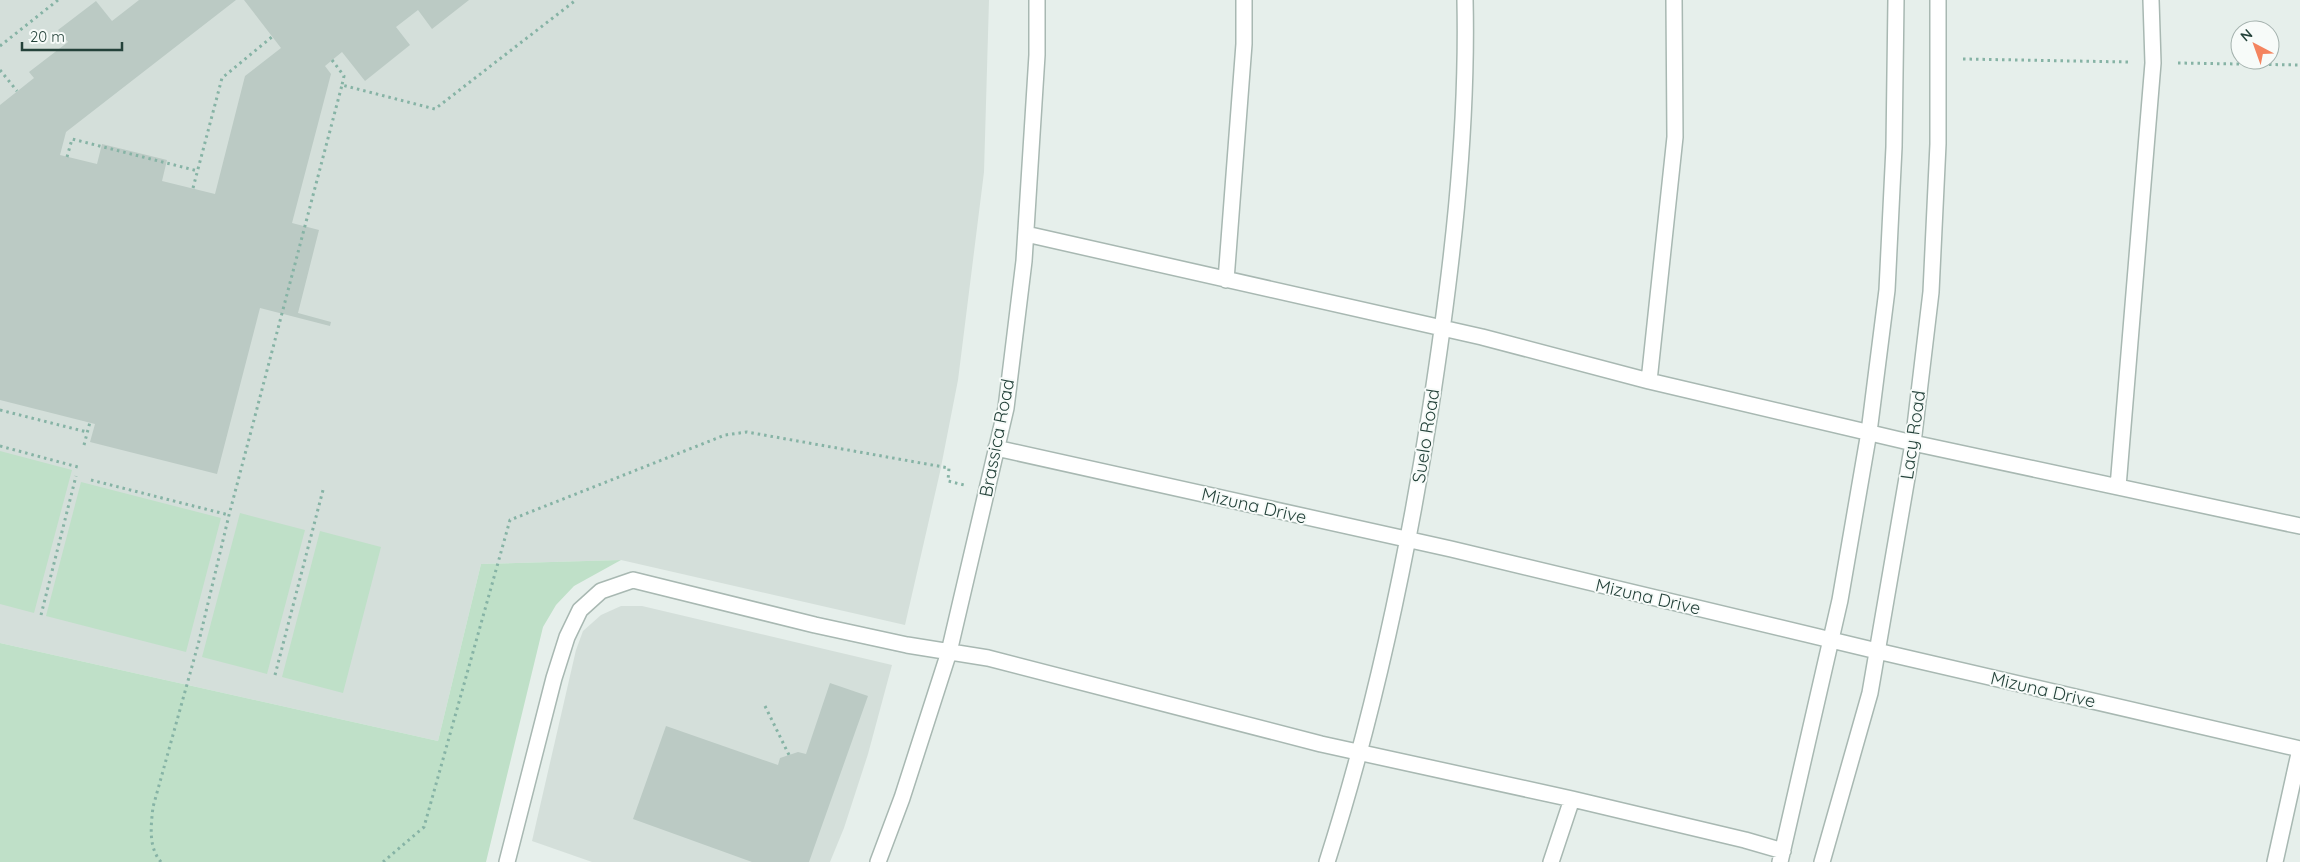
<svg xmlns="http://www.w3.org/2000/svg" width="2300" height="862" font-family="Quicksand,sans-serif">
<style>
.built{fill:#d4dfda}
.green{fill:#bfe0c8}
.building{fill:#bbcac4}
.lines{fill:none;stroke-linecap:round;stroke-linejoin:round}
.minor-casing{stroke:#a8b8b2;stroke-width:18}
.path{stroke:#86b3a5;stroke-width:3;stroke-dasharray:2.5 4;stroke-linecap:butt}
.minor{stroke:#fff;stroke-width:15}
.labels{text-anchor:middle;stroke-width:4;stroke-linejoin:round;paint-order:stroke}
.street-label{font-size:18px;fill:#24423a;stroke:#f7fbf9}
</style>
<rect width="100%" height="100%" fill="#e6efeb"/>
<path class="built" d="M0,0H989L984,172L958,380L940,472L905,625L621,560L481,564L438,741L0,643Z
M621,606H642L892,665L868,754L844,828L830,862H592L532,841L576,650L583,631L601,615Z"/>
<path class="green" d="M0,451L72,470L34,613L0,604Z
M81,482L221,518L186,652L46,616Z
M240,513L305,530L267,674L202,657Z
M320,531L381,547L343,693L282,677Z
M621,560L574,586L556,605L543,627L486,862H0V643L438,741L481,564Z"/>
<path class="building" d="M139,0H236L66,132L60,155L97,164L102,144L167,160L162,181L215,194L245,76L281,48L244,0H469L432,29L418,10L396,27L410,45L365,81L342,52L325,66L331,74L292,223L319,230L298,313L331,322L330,326L260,308L217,474L90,442L95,424L0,400V105L34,78L29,72L68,42L58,30L96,1L112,21Z
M830,683L868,696L809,862H752L633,819L666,726L778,765L780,758L798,752L806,754Z"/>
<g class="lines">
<g class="minor-casing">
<path id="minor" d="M1026,234L1482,337L1649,381L1913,443L2300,526
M1226,280L1244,44V0
M1649,381L1675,137L1674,0
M996,448L1451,549L1877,651L2300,749
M2118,487L2153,63L2151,0
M507,862L554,678L567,637L580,610L601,591L633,580L815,625L907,645L988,658L1321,744L1572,799L1745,840L1783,851
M878,862L902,798L949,652L1006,408L1024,261L1037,55V0
M1327,862C1374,715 1406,564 1430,412C1451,276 1468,138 1465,0
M1551,862L1572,799
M1780,862L1840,600L1869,432L1887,290L1894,147L1896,0
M1822,862L1870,693L1913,443L1931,292L1938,144V0
M2275,862L2300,749"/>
</g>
<path class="path" d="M0,46L58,0
M1963,59L2129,62
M332,60L344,76L342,85
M2178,63L2300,65
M0,70L17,91
M67,157L72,139L198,171
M193,188L222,78L273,36
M0,410L87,432
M84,445L90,422
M0,446L78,467
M91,480L229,515
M41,615L76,476
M275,675L323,490
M765,706L789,755
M161,862C148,847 151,825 153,807L199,641L229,515L342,85L435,109L576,0
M383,862L424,827L510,520L725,435L747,432L949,468L948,481L964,485"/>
<use href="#minor" class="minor"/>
</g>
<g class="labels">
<g class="street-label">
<text transform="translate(1913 435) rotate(-82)" y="6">Lacy Road</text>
<text transform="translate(1426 436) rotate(-81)" y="6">Suelo Road</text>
<text transform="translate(997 438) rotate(-79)" y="6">Brassica Road</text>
<text transform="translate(1254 506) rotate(13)" y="6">Mizuna Drive</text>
<text transform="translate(1648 597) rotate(13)" y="6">Mizuna Drive</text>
<text transform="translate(2043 690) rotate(13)" y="6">Mizuna Drive</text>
</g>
</g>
<g transform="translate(2255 45) rotate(319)"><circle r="24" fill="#f7fbf9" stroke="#a3b1ad"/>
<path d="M0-4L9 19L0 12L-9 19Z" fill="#f4845f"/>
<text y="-8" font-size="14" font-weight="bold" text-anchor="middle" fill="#24423a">N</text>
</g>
<path d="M22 42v8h100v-8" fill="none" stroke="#24423a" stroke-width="2.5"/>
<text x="30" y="42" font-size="15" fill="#24423a" stroke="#f7fbf9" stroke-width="4" paint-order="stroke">20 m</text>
</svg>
